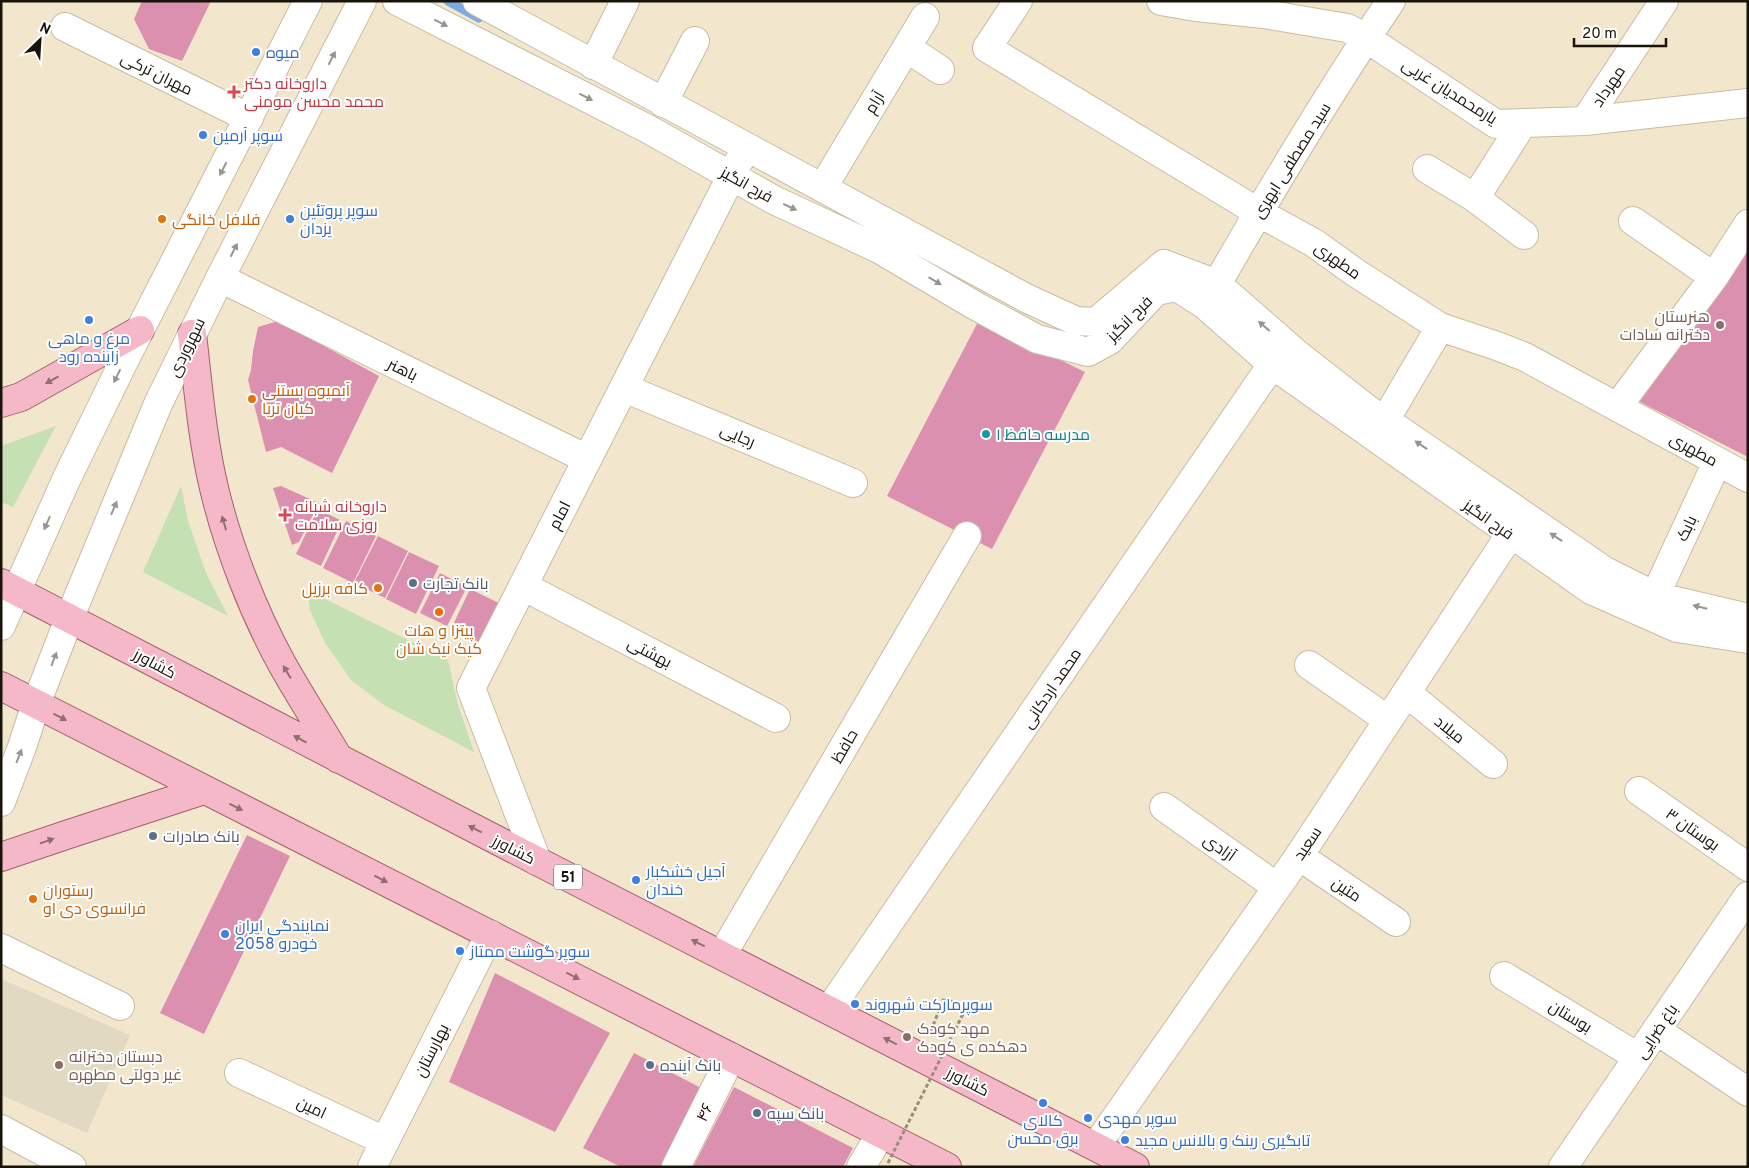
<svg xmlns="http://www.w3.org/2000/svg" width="1749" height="1168" font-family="Overpass,Cairo,sans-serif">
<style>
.education{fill:#e2d9c3}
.green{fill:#c5e0b2}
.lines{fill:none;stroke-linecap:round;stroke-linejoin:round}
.stream{stroke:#7baae4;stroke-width:9}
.building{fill:#dc90b0}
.minor-casing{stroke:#c8bca3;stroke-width:30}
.secondary-casing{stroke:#c8bca3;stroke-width:30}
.primary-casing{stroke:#a3606e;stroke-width:30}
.path{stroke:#978f7b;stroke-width:3;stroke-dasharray:4 2.5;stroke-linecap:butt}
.minor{stroke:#fff;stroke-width:28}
.secondary{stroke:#fff;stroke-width:28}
.primary{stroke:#f5b8c8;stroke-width:28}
.path-bridge{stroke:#978f7b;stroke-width:3;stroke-dasharray:4 2.5;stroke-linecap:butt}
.oneway{fill:#979591}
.oneway2{fill:#926e72}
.shop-dot{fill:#3f7fe0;stroke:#fff;stroke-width:2}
.health-dot{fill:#e0444e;stroke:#fff;stroke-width:2}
.food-dot{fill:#e8710a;stroke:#fff;stroke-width:2}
.education-dot{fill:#8d6e63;stroke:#fff;stroke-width:2}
.culture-dot{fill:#0f9aa8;stroke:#fff;stroke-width:2}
.service-dot{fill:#5c6f8a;stroke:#fff;stroke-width:2}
.labels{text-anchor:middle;stroke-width:4;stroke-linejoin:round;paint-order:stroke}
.shield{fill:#fff;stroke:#5d5a54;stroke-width:1}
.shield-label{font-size:15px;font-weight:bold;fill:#18140a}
.shop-label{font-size:16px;fill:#366cbe;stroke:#fff;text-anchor:start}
.street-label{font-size:16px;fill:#18140a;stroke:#fff}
.health-label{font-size:16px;fill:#be3a42;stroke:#fff;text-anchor:start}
.food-label{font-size:16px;fill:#c56008;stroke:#fff;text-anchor:start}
.education-label{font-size:16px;fill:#785e54;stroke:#fff;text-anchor:start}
.culture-label{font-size:16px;fill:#0d838f;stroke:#fff;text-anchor:start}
.service-label{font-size:16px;fill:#4e5e75;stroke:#fff;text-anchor:start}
</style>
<rect width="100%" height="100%" fill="#f2e6cc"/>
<path class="education" d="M1,979L130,1035L87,1133L1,1095Z"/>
<path class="green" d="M56,426L13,507L1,502V446Z
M181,486L188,521L206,573L228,616L143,572Z
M307,590L448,660L458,705L474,752L384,705L351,680L325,643L310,610Z"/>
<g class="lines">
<path class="stream" d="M448,1L479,18"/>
</g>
<path class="building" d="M142,1H211L182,61L149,49L134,19Z
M1748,250V457L1636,400Z
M979,320L1085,372L992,549L887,496Z
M278,321L379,376L332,473L281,447L266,452L248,380L251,370L253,351L258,327Z
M281,486L319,503L299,542L292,545L273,488Z
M318,509L342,521L321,566L296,554Z
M346,521L376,536L353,583L323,568Z
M378,536L408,551L385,598L354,583Z
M409,552L439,566L416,614L386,599Z
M440,573L467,587L447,626L420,613Z
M470,589L501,604L482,644L451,629Z
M247,835L290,856L204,1034L160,1013Z
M495,973L610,1033L555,1132L449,1082Z
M634,1053L705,1090L665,1167H621L583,1148Z
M734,1087L853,1148L843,1167H693Z"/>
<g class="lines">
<g class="minor-casing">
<path id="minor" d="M397,1L648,129L774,200L879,249L974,305L1037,339L1088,352L1110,340L1156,291L1177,287L1205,305L1273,365L1591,590L1677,628L1748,639
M477,1L1026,298L1076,321L1096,322L1164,264L1217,284L1297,354L1384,422L1398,429L1605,571L1655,596L1748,618
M1018,1L987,48L1258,212L1314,243L1356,273L1440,327L1497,346L1525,357L1748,478
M1161,1L1196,7L1264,14L1347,28L1366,38L1496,124L1585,121L1748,103
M65,27L249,118
M907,48L940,70
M593,65L625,1
M663,103L695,41
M1585,121L1664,1
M1427,169L1475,198L1524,235
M823,187L925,17
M1475,198L1523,123
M1633,221L1714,277
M220,278L587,459
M1217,284C1272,188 1329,93 1391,1
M624,388L853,483
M1618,406L1714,277L1748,224
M1384,422L1440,327
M523,586L776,718
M1655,596L1717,462
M1309,665L1388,720
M1407,693L1493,764
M1639,791L1748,867
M1164,807L1277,887
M1299,856L1396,922
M537,861L471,688L740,159
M1,948L120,1006
M722,955L967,536
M1504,976L1638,1057
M829,1010L1282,350
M1656,1030L1748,1092
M239,1073L385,1141
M1,1129L72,1167
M1096,1146L1299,856L1521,518
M372,1167L490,934
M676,1167L731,1057
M861,1167L881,1133
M1563,1167L1748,896"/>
</g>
<g class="secondary-casing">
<path id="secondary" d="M1,626L66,480L123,363L308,1
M1,802L22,747L36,704L69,619L158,404L220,278L362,1"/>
</g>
<g class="primary-casing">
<path id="primary" d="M192,334C198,385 202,438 214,488C228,547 253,611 282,664C300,696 320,727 339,759
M1,403L21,397L140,330
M1,583L537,861L1135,1167
M1,686L947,1167
M1,857L69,834L204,790"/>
</g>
<path class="path" d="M931,1031L943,1000L968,1004"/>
<use href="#minor" class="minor"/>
<use href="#secondary" class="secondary"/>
<use href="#primary" class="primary"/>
<path class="path-bridge" d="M888,1163L968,1004"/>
</g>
<defs><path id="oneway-solid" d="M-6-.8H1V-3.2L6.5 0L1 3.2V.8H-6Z" transform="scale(1.25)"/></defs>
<g class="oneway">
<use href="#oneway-solid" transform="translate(441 23) rotate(27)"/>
<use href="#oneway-solid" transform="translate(332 58) rotate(-63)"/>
<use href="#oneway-solid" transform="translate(586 97) rotate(27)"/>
<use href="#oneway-solid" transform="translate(223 169) rotate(117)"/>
<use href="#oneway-solid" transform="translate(790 207) rotate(25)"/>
<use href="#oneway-solid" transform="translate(234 250) rotate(-63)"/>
<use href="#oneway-solid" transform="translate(935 281) rotate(31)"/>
<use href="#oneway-solid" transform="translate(1264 326) rotate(-139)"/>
<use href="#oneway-solid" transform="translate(117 376) rotate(116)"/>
<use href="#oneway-solid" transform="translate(1421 445) rotate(-146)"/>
<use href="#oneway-solid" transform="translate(114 508) rotate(-67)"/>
<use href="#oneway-solid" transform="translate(47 523) rotate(114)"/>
<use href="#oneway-solid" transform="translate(1556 537) rotate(-146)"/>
<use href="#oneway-solid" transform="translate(1700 607) rotate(-166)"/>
<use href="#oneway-solid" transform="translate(54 659) rotate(-69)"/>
<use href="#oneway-solid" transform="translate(19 756) rotate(-69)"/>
</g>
<g class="oneway2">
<use href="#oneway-solid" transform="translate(52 380) rotate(151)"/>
<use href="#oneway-solid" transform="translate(224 523) rotate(-106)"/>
<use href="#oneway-solid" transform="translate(287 672) rotate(-121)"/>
<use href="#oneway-solid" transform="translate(60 717) rotate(27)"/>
<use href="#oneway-solid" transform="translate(300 739) rotate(-152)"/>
<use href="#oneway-solid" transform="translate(236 807) rotate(27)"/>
<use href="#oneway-solid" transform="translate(475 829) rotate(-153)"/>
<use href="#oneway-solid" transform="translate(47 841) rotate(-19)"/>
<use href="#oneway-solid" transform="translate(381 879) rotate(27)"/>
<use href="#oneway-solid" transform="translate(698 943) rotate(-153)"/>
<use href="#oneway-solid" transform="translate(573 976) rotate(27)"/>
<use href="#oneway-solid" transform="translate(890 1041) rotate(-153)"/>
</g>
<g class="shop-dot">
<circle cx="256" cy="52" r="5"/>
<circle cx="203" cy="135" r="5"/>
<circle cx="290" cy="219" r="5"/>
<circle cx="89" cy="320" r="5"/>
<circle cx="636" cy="880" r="5"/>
<circle cx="225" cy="934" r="5"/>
<circle cx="460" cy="951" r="5"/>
<circle cx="855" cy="1004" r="5"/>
<circle cx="1043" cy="1103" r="5"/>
<circle cx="1088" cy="1118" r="5"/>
<circle cx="1125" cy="1140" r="5"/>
</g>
<g class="health-dot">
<path d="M231.5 84.5h5v5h5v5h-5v5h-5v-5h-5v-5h5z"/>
<path d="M282.5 507.5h5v5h5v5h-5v5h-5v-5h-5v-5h5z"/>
</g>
<g class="food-dot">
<circle cx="162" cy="219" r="5"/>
<circle cx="252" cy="399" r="5"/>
<circle cx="378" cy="588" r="5"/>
<circle cx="439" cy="612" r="5"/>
<circle cx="33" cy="899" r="5"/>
</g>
<g class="education-dot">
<circle cx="1720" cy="325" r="5"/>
<circle cx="907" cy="1037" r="5"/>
<circle cx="59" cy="1065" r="5"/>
</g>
<circle class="culture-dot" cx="986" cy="434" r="5"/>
<g class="service-dot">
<circle cx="413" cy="583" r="5"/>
<circle cx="153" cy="836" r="5"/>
<circle cx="650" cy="1065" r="5"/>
<circle cx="757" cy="1113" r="5"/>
</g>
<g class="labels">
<rect class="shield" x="554" y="864.5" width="28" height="25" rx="4"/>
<g class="shield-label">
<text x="568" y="882">51</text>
</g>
<g class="shop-label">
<text x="266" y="58">میوه</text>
<text x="213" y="141">سوپر آرمین</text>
<text x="300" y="216">سوپر پروتئین<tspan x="300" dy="18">یزدان</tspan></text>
<text x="89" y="344" text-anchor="middle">مرغ و ماهی<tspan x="89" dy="18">زاینده رود</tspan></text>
<text x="646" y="877">آجیل خشکبار<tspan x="646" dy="18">خندان</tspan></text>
<text x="235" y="931">نمایندگی ایران<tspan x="235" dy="18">خودرو 2058</tspan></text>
<text x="470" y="957">سوپر گوشت ممتاز</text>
<text x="865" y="1010">سوپرمارکت شهروند</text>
<text x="1098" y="1124">سوپر مهدی</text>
<text x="1043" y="1126" text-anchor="middle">کالای<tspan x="1043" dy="18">برق محسن</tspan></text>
<text x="1135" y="1146">تابگیری رینک و بالانس مجید</text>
</g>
<g class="street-label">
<text transform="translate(157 73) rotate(26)" y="6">مهران ترکی</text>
<text transform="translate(1608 86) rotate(-56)" y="6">مهرداد</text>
<text transform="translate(1450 91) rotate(32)" y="6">یارمحمدیان غربی</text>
<text transform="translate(874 102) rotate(-59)" y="6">آرام</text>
<text transform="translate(1291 160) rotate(-58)" y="6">سید مصطفی ابهری</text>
<text transform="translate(747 184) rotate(29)" y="6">فرح انگیز</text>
<text transform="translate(1338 260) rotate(35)" y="6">مطهری</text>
<text transform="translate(1129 318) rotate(-45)" y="6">فرح انگیز</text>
<text transform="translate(186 347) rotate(-64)" y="6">سهروردی</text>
<text transform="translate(403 369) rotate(26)" y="6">باهنر</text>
<text transform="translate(738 435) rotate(23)" y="6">رجایی</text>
<text transform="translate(1694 449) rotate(29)" y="6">مطهری</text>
<text transform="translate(559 515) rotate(-63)" y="6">امام</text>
<text transform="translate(1489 519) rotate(35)" y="6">فرح انگیز</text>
<text transform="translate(1686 528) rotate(-65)" y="6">بابک</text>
<text transform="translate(650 652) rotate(27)" y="6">بهشتی</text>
<text transform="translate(155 663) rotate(28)" y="6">کشاورز</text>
<text transform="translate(1051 688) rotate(-56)" y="6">محمد اردکانی</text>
<text transform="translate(1450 729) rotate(39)" y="6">میلاد</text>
<text transform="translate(844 746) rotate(-60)" y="6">حافظ</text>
<text transform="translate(1693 829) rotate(35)" y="6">بوستان ۳</text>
<text transform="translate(1307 843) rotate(-56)" y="6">سعید</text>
<text transform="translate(1220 847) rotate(35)" y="6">آزادی</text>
<text transform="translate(514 849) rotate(27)" y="6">کشاورز</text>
<text transform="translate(1347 889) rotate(34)" y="6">متین</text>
<text transform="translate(1571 1016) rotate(31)" y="6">بوستان</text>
<text transform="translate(1656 1031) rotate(-56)" y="6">باغ ضرایی</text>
<text transform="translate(431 1050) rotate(-63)" y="6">بهارستان</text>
<text transform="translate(968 1081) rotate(27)" y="6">کشاورز</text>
<text transform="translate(312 1107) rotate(25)" y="6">امین</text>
<text transform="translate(704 1112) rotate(-64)" y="6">۴۶</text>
</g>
<g class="health-label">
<text x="244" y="89">داروخانه دکتر<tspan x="244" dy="18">محمد محسن مومنی</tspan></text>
<text x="295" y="512">داروخانه شبانه<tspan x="295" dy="18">روزی سلامت</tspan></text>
</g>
<g class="food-label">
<text x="172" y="225">فلافل خانگی</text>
<text x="262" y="396">آبمیوه بستنی<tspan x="262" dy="18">کیان تریا</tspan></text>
<text x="368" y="594" text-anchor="end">کافه برزیل</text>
<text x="439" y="636" text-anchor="middle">پیتزا و هات<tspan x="439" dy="18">کیک نیک شان</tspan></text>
<text x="43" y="896">رستوران<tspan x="43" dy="18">فرانسوی دی او</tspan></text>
</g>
<g class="education-label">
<text x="1710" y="322" text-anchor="end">هنرستان<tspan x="1710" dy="18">دخترانه سادات</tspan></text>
<text x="917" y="1034">مهد کودک<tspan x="917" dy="18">دهکده ی کودک</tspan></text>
<text x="69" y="1062">دبستان دخترانه<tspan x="69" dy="18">غیر دولتی مطهره</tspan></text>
</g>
<g class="culture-label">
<text x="996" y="440">مدرسه حافظ ۱</text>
</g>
<g class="service-label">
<text x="423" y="589">بانک تجارت</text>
<text x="163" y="842">بانک صادرات</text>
<text x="660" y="1071">بانک آینده</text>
<text x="767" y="1119">بانک سپه</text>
</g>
</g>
<rect width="1749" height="1168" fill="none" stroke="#18140a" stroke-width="5"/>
<g transform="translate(40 40) rotate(25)" stroke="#ffffff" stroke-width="4" paint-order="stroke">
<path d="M0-4L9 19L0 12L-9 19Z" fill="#18140a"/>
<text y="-8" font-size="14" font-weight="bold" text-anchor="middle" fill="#18140a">N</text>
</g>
<path d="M1574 38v8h92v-8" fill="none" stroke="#18140a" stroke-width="2.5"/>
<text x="1582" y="38" font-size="15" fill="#18140a" stroke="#ffffff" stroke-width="4" paint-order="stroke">20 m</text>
</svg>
